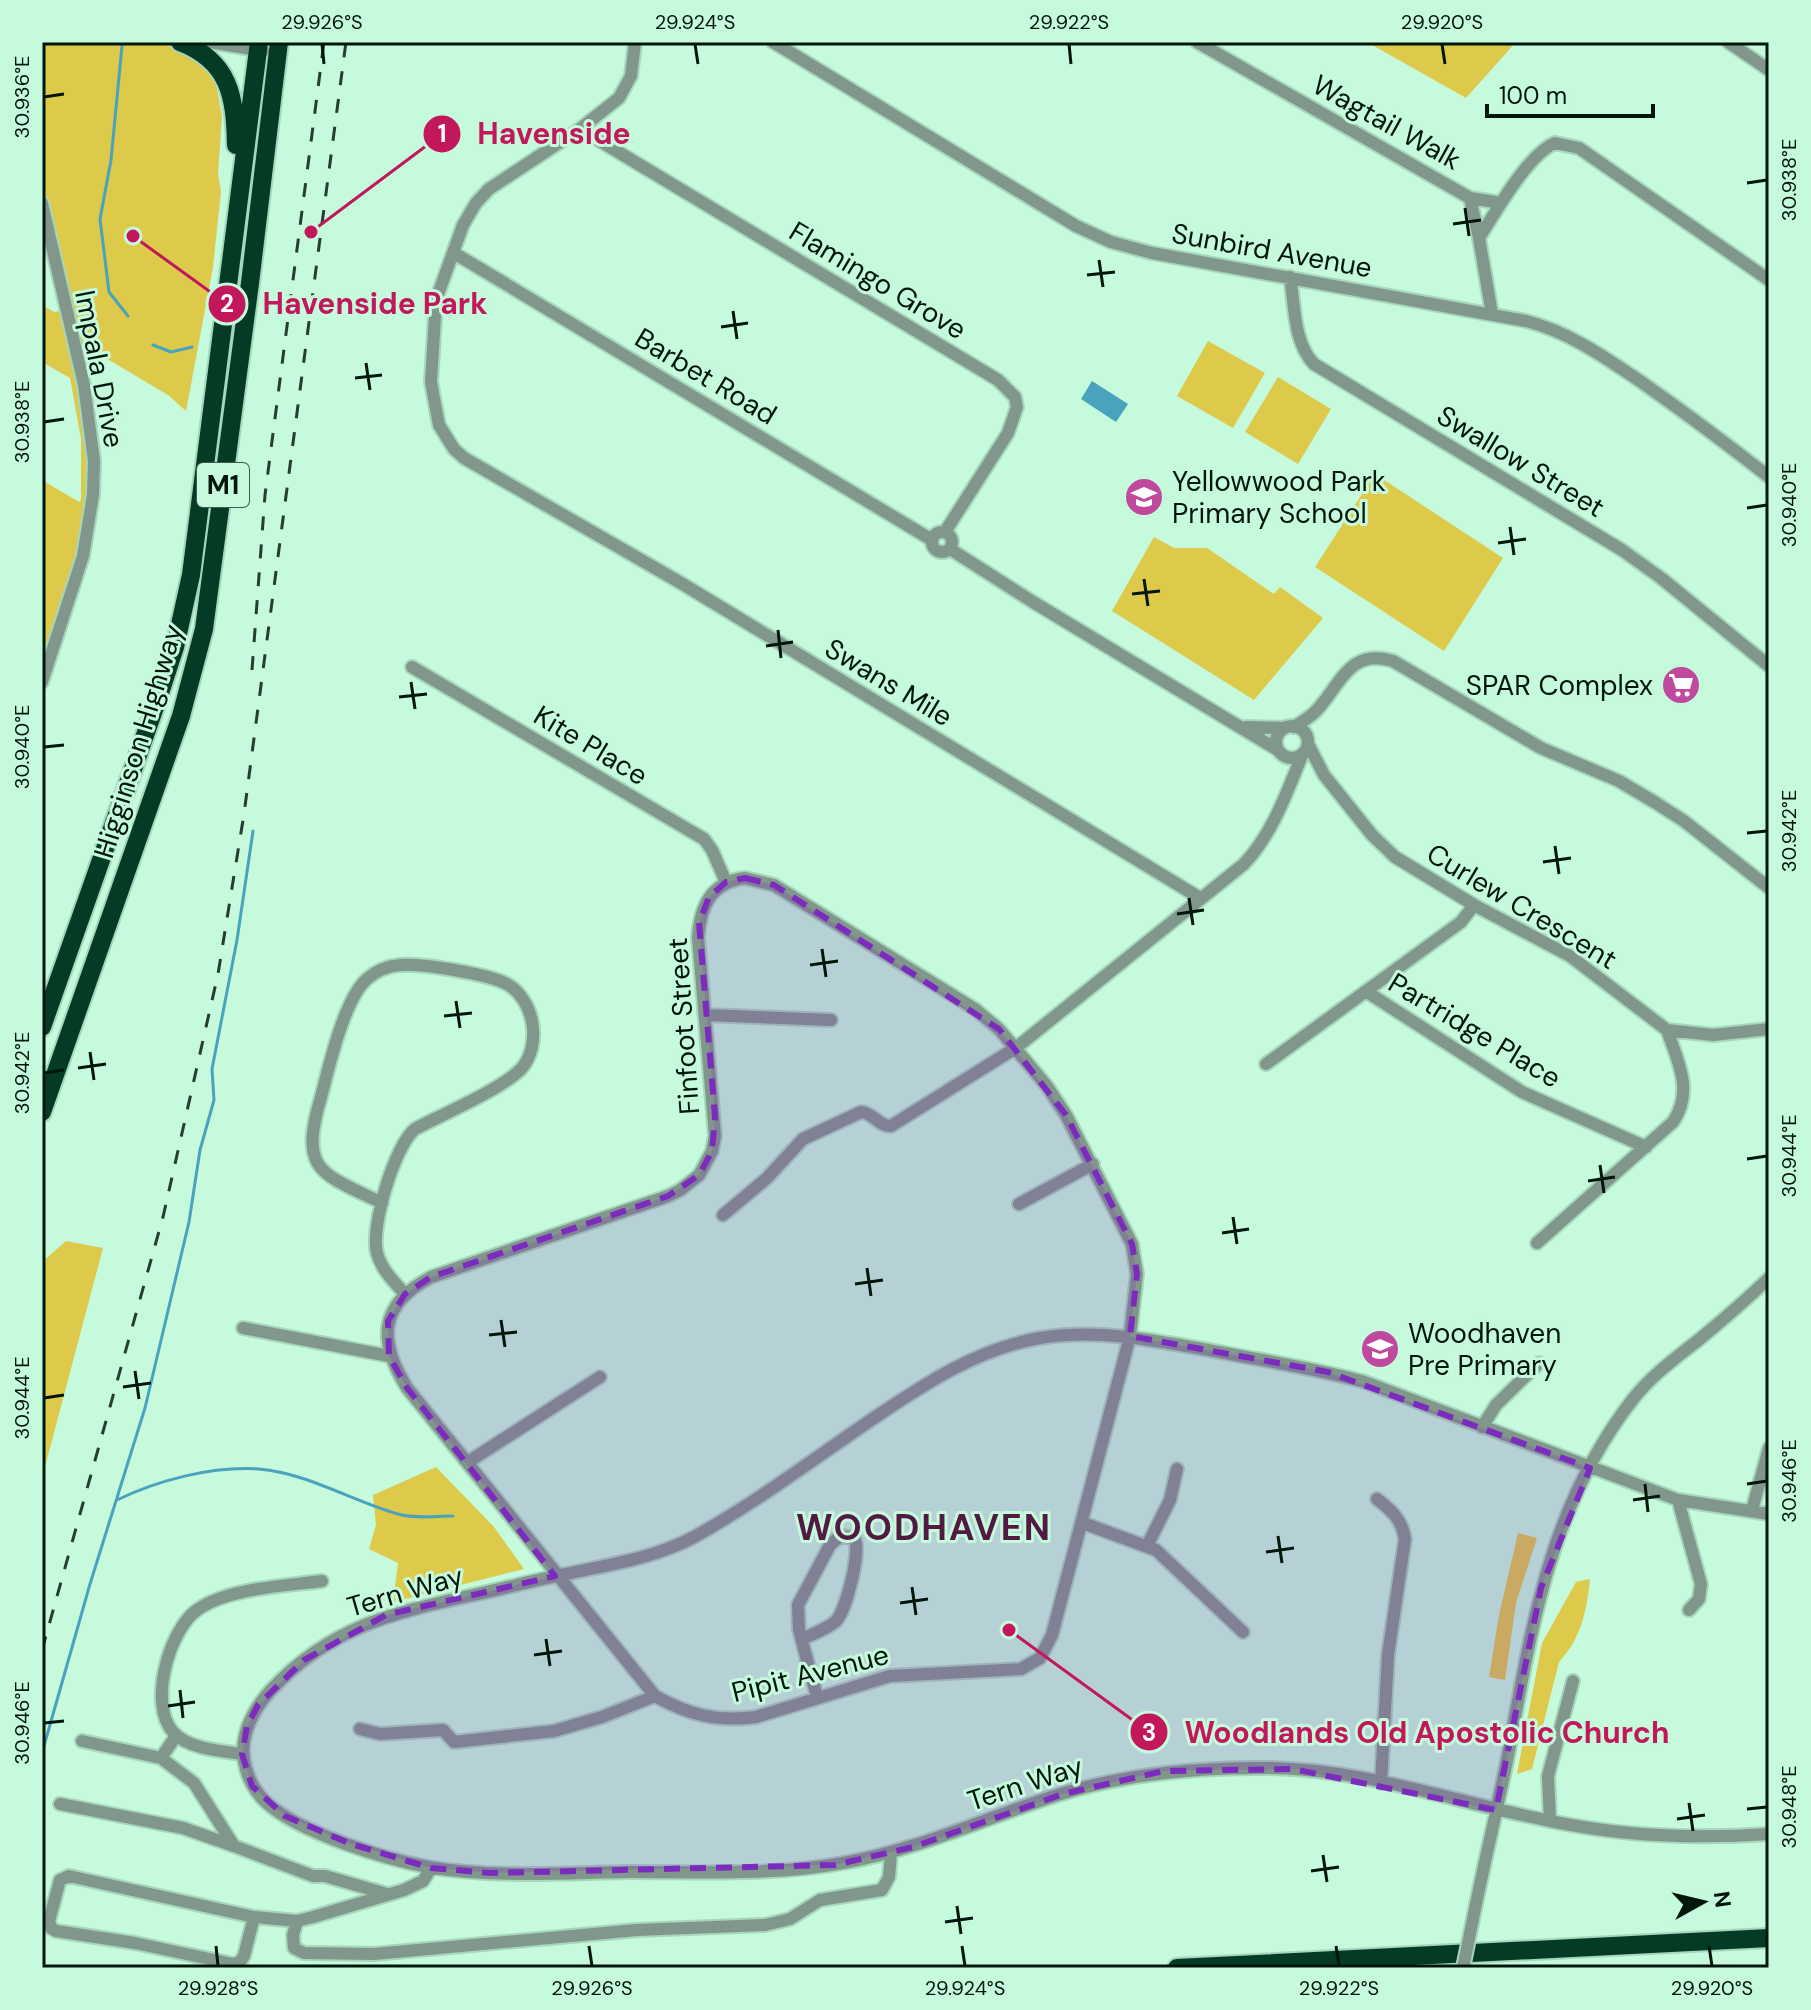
<svg xmlns="http://www.w3.org/2000/svg" width="1811" height="2010" font-family="'DM Sans',sans-serif">
<style>
.green{fill:#ddca4b}
.water{fill:#49a3bd}
.lines{fill:none;stroke-linecap:round;stroke-linejoin:round}
.stream{stroke:#49a3bd;stroke-width:3}
.minor-casing{stroke:#a6d6bb;stroke-width:16}
.highway-casing{stroke:#a6d6bb;stroke-width:22}
.minor{stroke:#82978b;stroke-width:12}
.highway{stroke:#043b25;stroke-width:18}
.rail{stroke:#253e31;stroke-width:3;stroke-dasharray:14 14;stroke-linecap:butt}
.minor-bridge-casing{stroke:#a6d6bb;stroke-width:16;stroke-linecap:butt}
.minor-bridge{stroke:#82978b;stroke-width:12}
.marked{fill:#7b2cbf;fill-opacity:0.2;stroke:#7b2cbf;stroke-width:6;stroke-dasharray:16 10;stroke-linejoin:round}
.ticks{fill:none;stroke:#03160c;stroke-width:3}
.labels{text-anchor:middle;stroke-width:6;stroke-linejoin:round;paint-order:stroke}
.shield{fill:#c5fadc;stroke:#3d5a4a;stroke-width:2}
.shield-label{font-size:26px;font-weight:bold;fill:#03160c}
.street-label{font-size:28px;fill:#03160c;stroke:#c5fadc}
.poi-label{font-size:28px;fill:#03160c;stroke:#c5fadc;text-anchor:start}
.district-label{font-size:36px;font-weight:bold;letter-spacing:2px;fill:#521943;stroke:#c5fadc}
.leader{fill:none;stroke:#c2185b;stroke-width:3}
.callout-dot{fill:#c2185b;stroke:#c5fadc;stroke-width:3}
.mark-label{font-size:24px;text-anchor:middle;font-weight:bold;fill:#fff}
.callout-label{font-size:30px;text-anchor:middle;font-weight:bold;fill:#c2185b;stroke:#c5fadc;stroke-width:6;stroke-linejoin:round;paint-order:stroke}
.neatline{fill:none;stroke:#03160c;stroke-width:3}
.ticks-label{font-size:20px;text-anchor:middle;fill:#03160c}
</style>
<rect width="100%" height="100%" fill="#c5fadc"/>
<path class="green" d="M42,42H179L212,62L222,116L218,174L221,192L213,267L186,411L168,395L87,347L75,349L89,413V528L42,682V480L79,502L81,500V439L70,378L42,362V305L54,312L65,310L42,205Z
M1367,42H1516L1466,98Z
M1208,341L1265,373L1233,428L1177,396Z
M1278,377L1331,409L1298,464L1245,432Z
M1375,474L1503,558L1444,651L1315,567Z
M1154,537L1174,548H1207L1274,594L1280,587L1323,618L1254,700L1112,611Z
M66,1241L103,1248L42,1478V1262Z
M436,1467L494,1527L524,1569L393,1602L398,1563L369,1549L376,1525L373,1495Z
M1518,1533L1537,1538L1516,1603L1505,1680L1489,1677L1499,1615Z
M1590,1579C1587,1610 1581,1639 1559,1662L1532,1769L1517,1774L1542,1643L1576,1582Z"/>
<path class="water" d="M1092,381L1128,404L1116,422L1081,399Z"/>
<g class="lines">
<path class="stream" d="M122,46L111,160L100,219L109,292L128,316
M153,345L171,352L192,347
M117,1500C158,1480 212,1466 259,1469C307,1473 352,1501 398,1514C414,1519 435,1516 453,1516
M42,1753L90,1584L145,1408L189,1222L200,1150L214,1100L212,1069L237,940L253,831"/>
<g class="minor-casing">
<path id="minor" d="M210,42L263,51
M635,42L631,76L619,98L580,129L489,189L476,203L463,225L436,300L431,382L439,425L454,449L464,458L681,583L1200,898
M773,42L1076,226L1111,242L1152,253L1526,321C1569,332 1603,356 1640,381C1684,412 1727,444 1769,477
M1197,42L1470,198L1501,203
M1728,42L1769,70
M580,129L998,380L1015,397L1017,407L1008,433L945,532
M1470,198L1479,238
M42,203L84,385L94,461L93,495L83,556L42,682
M454,253L932,540
M1290,277C1295,305 1293,342 1314,364L1622,550L1661,578L1769,666
M1492,314L1479,238C1495,213 1528,154 1555,143L1579,148L1769,280
M932 542a10 10 0 1 1 20 0a10 10 0 1 1-20 0Z
M950,549L1033,602L1278,750
M412,667L704,839L712,850L726,882
M1276 742a16 16 0 1 1 32 0a16 16 0 1 1-32 0Z
M1246,727L1285,728
M1294,727C1301,722 1309,718 1315,712C1340,687 1348,647 1393,661L1541,748L1619,781L1656,803L1684,821L1769,888
M1308,744L1324,775L1372,835L1395,857L1474,905L1570,956L1667,1030L1713,1035L1769,1029
M745,878L774,885L975,1009L999,1029L1047,1086L1066,1115L1132,1244L1137,1274L1130,1336L1052,1635L1040,1658L1021,1669L890,1676L756,1717C717,1722 689,1715 655,1696L407,1388C378,1341 378,1305 431,1277L668,1196L680,1190L699,1175L712,1151L715,1136L698,938C700,906 711,882 745,878Z
M1367,992L1522,1092L1646,1147
M705,1015L831,1020
M1266,1064L1461,922L1474,905
M382,1203C320,1173 299,1171 321,1097C329,1067 344,999 367,979C376,971 387,966 400,965C421,963 488,974 507,984C535,1000 542,1046 521,1069C502,1089 441,1115 415,1129C395,1145 370,1227 377,1253C381,1269 394,1282 405,1294
M1019,1204L1093,1164
M723,1215L767,1178L803,1139L861,1112C874,1113 879,1127 891,1126L1017,1047L1244,864C1273,833 1287,792 1303,753
M1537,1243L1673,1122C1694,1091 1678,1062 1667,1030
M243,1328L389,1356
M1482,1427L1496,1405L1539,1363
M468,1462L600,1377
M1377,1499C1391,1510 1402,1519 1405,1539L1388,1655L1381,1783
M1678,1500L1701,1584L1699,1599L1689,1610
M1752,1510L1769,1448
M1769,1514L1678,1500L1365,1382C1319,1369 1272,1362 1225,1353C1163,1342 1103,1328 1040,1338C977,1349 926,1383 874,1418C815,1458 757,1502 694,1537C657,1557 613,1564 571,1573C538,1579 506,1588 473,1595C392,1613 329,1627 270,1691C251,1712 237,1741 246,1769C250,1783 257,1795 269,1805C302,1833 384,1859 428,1867C493,1878 562,1873 628,1872C699,1872 773,1876 843,1863C918,1850 988,1817 1061,1794C1126,1774 1191,1768 1259,1768C1360,1767 1457,1803 1555,1822C1624,1836 1699,1839 1769,1834
M1083,1523L1156,1550L1243,1632
M1147,1546L1170,1500L1177,1469
M802,1639C813,1634 827,1629 836,1621C846,1611 862,1549 854,1538L840,1536L830,1545L798,1605L799,1630L817,1697
M360,1729L380,1734L443,1730L454,1742L554,1731L602,1717L655,1696
M176,1736L161,1758L194,1783L234,1846L313,1876H325L387,1894
M82,1741L161,1758
M242,1754C221,1751 188,1749 173,1732C148,1704 169,1630 197,1610C227,1588 285,1586 322,1581
M60,1804L183,1828L234,1846
M1550,1821L1548,1776L1573,1681
M1476,1904C1486,1855 1498,1806 1508,1756C1532,1626 1549,1507 1633,1399C1653,1374 1676,1358 1701,1338C1724,1319 1747,1299 1769,1278
M254,1917L69,1876L60,1880L49,1921L51,1928L56,1931L135,1943L233,1964L240,1962L244,1956L254,1917L297,1921L313,1917L404,1890L423,1881L431,1868
M297,1921L293,1935L294,1948L304,1953L374,1954L637,1930L765,1925L790,1919L820,1900L882,1890L889,1877L891,1854"/>
</g>
<g class="highway-casing">
<path id="highway" d="M180,42C230,61 235,97 236,145
M42,1027L161,690L175,647L191,575L259,42
M42,1112L181,716L204,629L250,283L279,42
M1177,1968L1769,1938"/>
</g>
<use href="#minor" class="minor"/>
<use href="#highway" class="highway"/>
<path class="rail" d="M252,670L265,495L324,42
M42,1650L163,1217L218,974L244,814L346,42"/>
<g class="minor-bridge-casing">
<path id="minor-bridge" d="M1463,1968L1476,1904"/>
</g>
<use href="#minor-bridge" class="minor-bridge"/>
</g>
<path class="marked" d="M745,878L774,885L999,1029L1066,1115L1132,1244L1137,1274L1130,1336L1328,1372L1590,1468L1541,1588L1496,1810L1293,1769L1164,1771L1063,1794L913,1847L835,1865L491,1873L431,1868L351,1844L285,1816L252,1786L242,1754L247,1726L258,1705L304,1660L386,1615L555,1576L407,1388L389,1356L388,1321L405,1294L431,1277L668,1196L699,1175L712,1151L715,1117L699,923L709,897L726,882Z"/>
<path class="ticks" d="M322,44L324,64M695,44L698,64M1069,44L1071,64M1442,44L1445,64M44,97L64,94M1747,183L1767,180M1465,208L1469,236M1453,224L1481,220M1099,260L1103,287M1087,275L1115,272M733,311L737,339M721,327L748,323M366,363L370,390M355,378L382,375M44,422L64,419M1747,508L1767,505M1510,527L1514,555M1498,543L1526,539M1144,579L1148,606M1132,594L1160,591M778,630L781,658M766,646L793,642M411,682L415,709M399,697L427,694M44,747L64,745M1747,833L1767,831M1555,846L1559,874M1543,862L1571,858M1189,898L1193,925M1177,914L1204,910M822,949L826,977M810,965L838,961M456,1001L460,1028M444,1016L472,1013M90,1052L94,1080M78,1068L106,1064M44,1073L64,1070M1747,1159L1767,1156M1600,1165L1604,1193M1588,1181L1615,1177M1233,1217L1237,1244M1222,1233L1249,1229M867,1268L871,1296M855,1284L883,1280M501,1320L505,1347M489,1335L517,1332M135,1371L139,1399M123,1387L151,1383M44,1398L64,1395M1645,1484L1648,1512M1747,1484L1767,1481M1633,1500L1660,1496M1278,1536L1282,1563M1266,1552L1294,1548M912,1587L916,1615M900,1603L928,1599M546,1639L550,1666M534,1655L562,1651M180,1690L183,1718M168,1706L195,1702M44,1723L64,1721M1689,1803L1693,1831M1747,1809L1767,1807M1677,1819L1705,1815M1323,1855L1327,1882M1311,1871L1339,1867M957,1906L961,1934M945,1922L973,1918M216,1946L218,1966M589,1946L592,1966M962,1946L965,1966M1336,1946L1339,1966M1709,1946L1712,1966"/>
<defs>
<g id="school-disc" transform="scale(2)"><circle r="9.5" fill="#c0499e" stroke="#c5fadc"/><path d="M0-5L7-2L0 1L-7-2ZM-4 1L0 2.5L4 1V4Q0 6-4 4Z" fill="#fff"/></g>
<g id="supermarket-disc" transform="scale(2)"><circle r="9.5" fill="#c0499e" stroke="#c5fadc"/><path d="M-6-5.5h2.5l.6 2H6L4.5 2H-2.5L-4.4-4H-6ZM-1.5 3.2a1.3 1.3 0 1 0 .1 0ZM3 3.2a1.3 1.3 0 1 0 .1 0Z" fill="#fff"/></g>
</defs>
<g fill-rule="evenodd">
<use href="#school-disc" x="1144" y="497"/>
<use href="#supermarket-disc" x="1681" y="685"/>
<use href="#school-disc" x="1380" y="1349"/>
</g>
<g class="labels">
<rect class="shield" x="197" y="463" width="52" height="44" rx="6"/>
<g class="shield-label">
<text x="223" y="494">M1</text>
</g>
<g class="street-label">
<text transform="translate(1387 122) rotate(29)" y="10">Wagtail Walk</text>
<text transform="translate(1272 250) rotate(10)" y="10">Sunbird Avenue</text>
<text transform="translate(878 280) rotate(31)" y="10">Flamingo Grove</text>
<text transform="translate(100 369) rotate(79)" y="10">Impala Drive</text>
<text transform="translate(706 376) rotate(31)" y="10">Barbet Road</text>
<text transform="translate(1521 461) rotate(31)" y="10">Swallow Street</text>
<text transform="translate(889 682) rotate(31)" y="10">Swans Mile</text>
<text transform="translate(138 741) rotate(-73)" y="10">Higginson Highway</text>
<text transform="translate(591 745) rotate(31)" y="10">Kite Place</text>
<text transform="translate(1522 906) rotate(31)" y="10">Curlew Crescent</text>
<text transform="translate(683 1026) rotate(-94)" y="10">Finfoot Street</text>
<text transform="translate(1475 1030) rotate(31)" y="10">Partridge Place</text>
<text transform="translate(405 1591) rotate(-16)" y="10">Tern Way</text>
<text transform="translate(810 1673) rotate(-14)" y="10">Pipit Avenue</text>
<text transform="translate(1025 1783) rotate(-18)" y="10">Tern Way</text>
</g>
<g class="poi-label">
<text x="1172" y="491">Yellowwood Park<tspan x="1172" dy="32">Primary School</tspan></text>
<text x="1653" y="695" text-anchor="end">SPAR Complex</text>
<text x="1408" y="1343">Woodhaven<tspan x="1408" dy="32">Pre Primary</tspan></text>
</g>
<g class="district-label">
<text x="924" y="1540">WOODHAVEN</text>
</g>
</g>
<path class="leader" d="M311 232L442 134M133 236L227 304M1009 1630L1149 1732"/>
<g class="callout-dot">
<circle cx="311" cy="232" r="8"/>
<circle cx="133" cy="236" r="8"/>
<circle cx="1009" cy="1630" r="8"/>
<circle cx="442" cy="134" r="20"/>
<circle cx="227" cy="304" r="20"/>
<circle cx="1149" cy="1732" r="20"/>
</g>
<g class="mark-label">
<text x="442" y="142">1</text>
<text x="227" y="312">2</text>
<text x="1149" y="1741">3</text>
</g>
<g class="callout-label">
<text x="554" y="144">Havenside</text>
<text x="375" y="314">Havenside Park</text>
<text x="1427" y="1743">Woodlands Old Apostolic Church</text>
</g>
<rect width="1811" height="2010" fill="none" stroke="#c5fadc" stroke-width="88"/>
<g transform="translate(1703 1902) rotate(82)" stroke="#c5fadc" stroke-width="6" paint-order="stroke">
<path d="M0-6L14 30L0 20L-14 30Z" fill="#03160c"/>
<text y="-12" font-size="22" font-weight="bold" text-anchor="middle" fill="#03160c">N</text>
</g>
<path d="M1487 104v12h166v-12" fill="none" stroke="#03160c" stroke-width="4"/>
<text x="1499" y="104" font-size="24" fill="#03160c" stroke="#c5fadc" stroke-width="6" paint-order="stroke">100 m</text>
<rect x="44" y="44" width="1723" height="1922" class="neatline"/>
<g class="ticks-label">
<text x="322" y="29">29.926°S</text>
<text x="695" y="29">29.924°S</text>
<text x="1069" y="29">29.922°S</text>
<text x="1442" y="29">29.920°S</text>
<text transform="translate(22 97) rotate(-90)" y="7">30.936°E</text>
<text transform="translate(1789 180) rotate(-90)" y="7">30.938°E</text>
<text transform="translate(22 422) rotate(-90)" y="7">30.938°E</text>
<text transform="translate(1789 505) rotate(-90)" y="7">30.940°E</text>
<text transform="translate(22 747) rotate(-90)" y="7">30.940°E</text>
<text transform="translate(1789 831) rotate(-90)" y="7">30.942°E</text>
<text transform="translate(22 1073) rotate(-90)" y="7">30.942°E</text>
<text transform="translate(1789 1156) rotate(-90)" y="7">30.944°E</text>
<text transform="translate(22 1398) rotate(-90)" y="7">30.944°E</text>
<text transform="translate(1789 1481) rotate(-90)" y="7">30.946°E</text>
<text transform="translate(22 1723) rotate(-90)" y="7">30.946°E</text>
<text transform="translate(1789 1807) rotate(-90)" y="7">30.948°E</text>
<text x="218" y="1995">29.928°S</text>
<text x="592" y="1995">29.926°S</text>
<text x="965" y="1995">29.924°S</text>
<text x="1339" y="1995">29.922°S</text>
<text x="1712" y="1995">29.920°S</text>
</g>
</svg>
